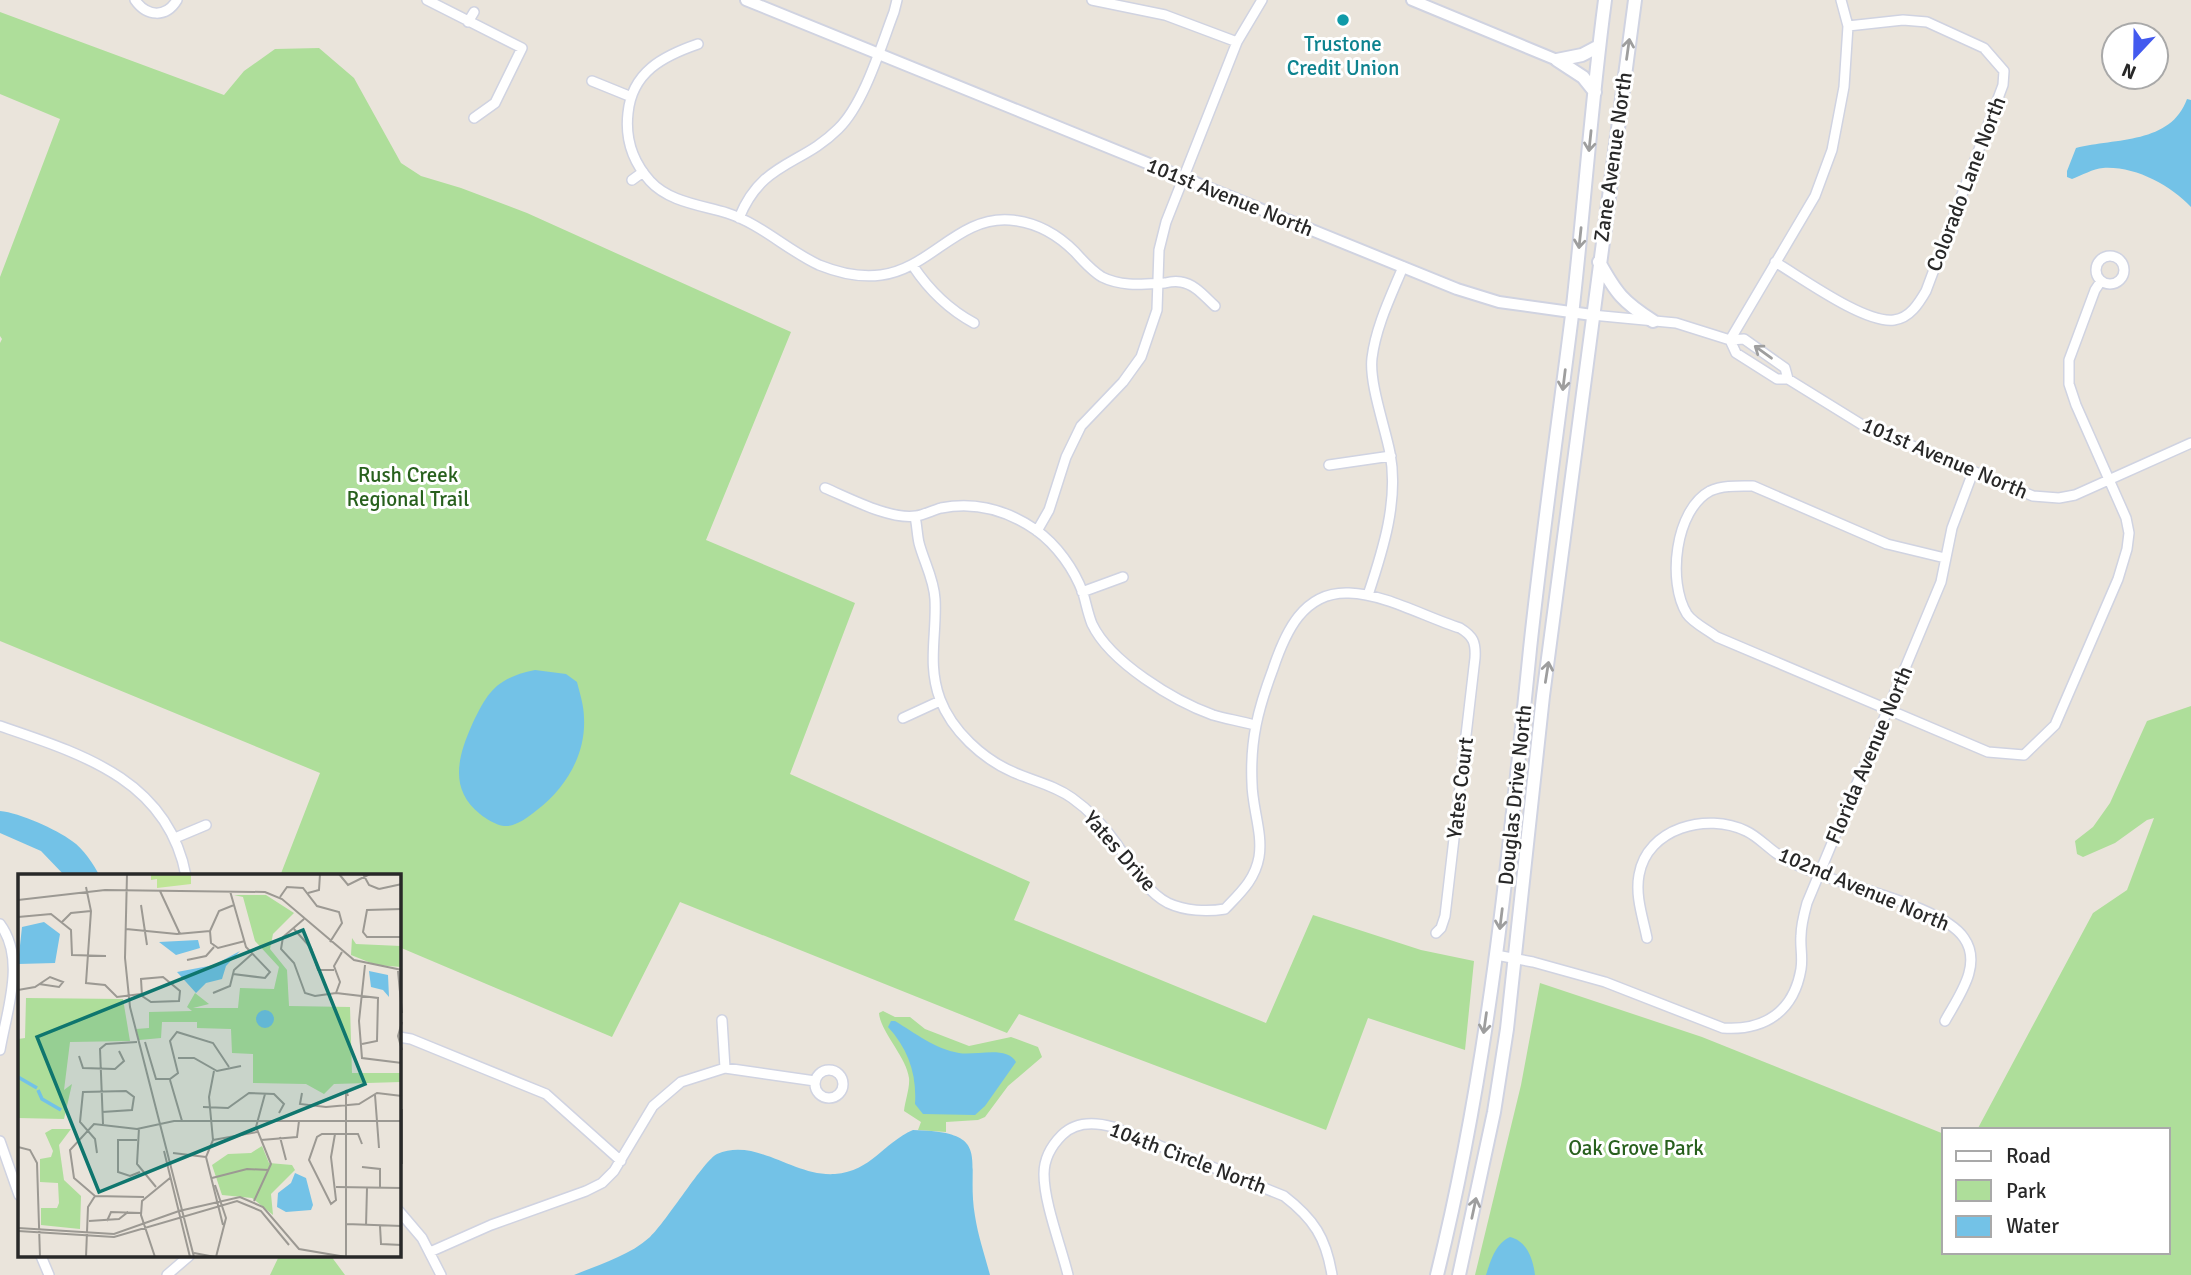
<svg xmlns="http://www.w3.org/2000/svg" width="2191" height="1275" font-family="Signika,sans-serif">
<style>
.green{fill:#aede9a}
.water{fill:#73c2e7}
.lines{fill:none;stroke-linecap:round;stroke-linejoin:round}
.minor-casing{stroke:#d0d3e1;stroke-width:12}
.tertiary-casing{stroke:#d0d3e1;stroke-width:14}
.secondary-casing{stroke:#d0d3e1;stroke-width:16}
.minor{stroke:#fff;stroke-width:9}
.tertiary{stroke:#fff;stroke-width:10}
.secondary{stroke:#fff;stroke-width:12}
.oneway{stroke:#9e9e9e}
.culture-dot{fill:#0f9aa8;stroke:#fff;stroke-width:2.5}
.labels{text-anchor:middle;stroke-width:6;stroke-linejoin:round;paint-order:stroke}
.culture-label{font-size:21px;fill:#0d838f;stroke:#fff}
.street-label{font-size:21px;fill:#282828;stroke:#fff}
.park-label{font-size:21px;fill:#28601d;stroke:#fff}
.inset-river{fill:none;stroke:#73c2e7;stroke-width:3.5}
.inset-road{fill:none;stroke:#9c9993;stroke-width:2}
.view{fill:#0f766e;fill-opacity:0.15;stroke:#0f766e;stroke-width:3.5}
.inset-edge{fill:none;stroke:#282828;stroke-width:3.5}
</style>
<rect width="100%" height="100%" fill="#eae4db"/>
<path class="green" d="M0,12L224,95L244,71L275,49L319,48L354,78L401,163L421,176L461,188L527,213L791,332L706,540L855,603L790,774L1030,882L1014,920L1266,1023L1313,915L1421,950L1474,961L1465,1050L1368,1018L1326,1130L1019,1014L1007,1033L680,902L612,1037L399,947V876H280L320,773L0,641V343L2,339L0,336V277L60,119L0,94Z
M2191,706V1275H1475L1521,1085L1540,983L1702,1037L1944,1134V1252H2168V1130H1977L2093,913L2127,890L2154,818L2147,820L2115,843L2083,857L2077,854L2075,841L2093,827L2110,803L2147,721Z
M883,1011L895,1017H910L925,1029L969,1046L1011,1037L1038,1047L1042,1057L1008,1086L985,1117L978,1120L946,1122V1132L918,1130L921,1122L904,1111C905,1101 910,1088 909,1078C907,1058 880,1031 879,1013Z
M279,1256H331L345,1275H270Z"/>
<path class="water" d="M2187,99L2191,100V207C2170,185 2135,166 2103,168C2093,169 2082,175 2072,179L2067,177V171L2076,148C2116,138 2171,144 2187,99Z
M535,670L566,674L577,682C580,694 584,706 584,718C586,755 565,789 537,810C528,817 516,827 504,826C496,825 486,819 480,814C450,790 457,759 471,727C487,692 496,678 535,670Z
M0,811C20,813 56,829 72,841C84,849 93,864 100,876H65L41,851L0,833Z
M891,1021H895C915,1033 935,1049 959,1053C975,1056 1007,1045 1016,1062L985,1106L975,1115L923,1114L915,1104C917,1074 908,1049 888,1027Z
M913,1130C995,1132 965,1158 975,1216C978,1236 985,1256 990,1275H574C600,1264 629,1256 650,1237C667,1221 704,1160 717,1154C757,1137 793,1177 835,1174C872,1171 883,1143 913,1130Z
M1510,1237C1527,1241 1533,1259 1535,1275H1486C1491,1260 1495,1244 1510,1237Z"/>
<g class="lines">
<g class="minor-casing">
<path id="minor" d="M135,0C147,17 166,18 177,0
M427,0L522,48L495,103L474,118
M1092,0L1165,15L1237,42
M468,22L474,12
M698,44C663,56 632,72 628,113C625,139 632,161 650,181C669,202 701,205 727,213C761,224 787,250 819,265C839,273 860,278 881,275C930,269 958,216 1010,220C1036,222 1057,234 1075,252C1083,261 1092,271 1102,277C1122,287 1144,284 1165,283C1169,282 1176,281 1181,282C1195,284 1205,297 1215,306
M592,81L629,96
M632,180L643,172
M739,218C762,161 801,166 838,129C864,104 881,46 894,12L897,0
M2096 270a14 14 0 1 1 28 0a14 14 0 1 1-28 0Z
M1775,262C1802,278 1865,324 1894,320C1910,318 1919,303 1926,291L2003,85L2004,71L1984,48L1927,22L1903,20L1848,26
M913,266C929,290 948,309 974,323
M1592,315L1676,323L1730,340L1744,339L1785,368L1788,379
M1730,340L1736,353L1777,379H1788L1864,426L2033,496L2059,498L2075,495L2191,443
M1730,340L1815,196L1832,150L1844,87L1848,26L1841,0
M1329,465L1391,456
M825,488C849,498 890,520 916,516C924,515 933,510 941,508C976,501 1007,510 1036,530C1057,545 1074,569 1083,593C1086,603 1088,614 1092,624C1110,662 1174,701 1213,715C1226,719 1241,721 1254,725
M915,517C917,525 917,534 919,543C924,562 934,579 935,599C937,634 927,664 940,699C952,731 983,759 1013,772C1033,781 1054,785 1072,798C1089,810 1104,826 1116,843C1130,863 1145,891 1168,903C1185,911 1207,912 1225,909C1240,893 1255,880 1259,857C1263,833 1252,807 1252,783C1250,740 1258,709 1273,669C1285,633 1303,591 1349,593C1385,594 1425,617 1460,628C1473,636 1476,642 1475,658L1445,916L1441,928L1436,933
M1037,531L1049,510L1066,457L1081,426L1123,382L1141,357L1157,310L1159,250L1166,222L1237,42L1262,0
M1945,558L1887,544L1753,486C1739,486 1723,485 1710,491C1675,510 1667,582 1687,614C1693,623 1708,630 1717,637L1988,752L2024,755L2055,725L2118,579L2127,549L2129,533L2126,518L2076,405L2069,384V360L2095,290L2101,281
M1082,592L1123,577
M1368,595C1383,550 1399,500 1390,453C1385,427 1369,383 1372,358C1376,326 1391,296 1403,267
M903,718L940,701
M0,726C82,754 168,780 186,876
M175,838L206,825
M0,924C26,959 7,1009 0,1050
M1647,938C1643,918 1635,896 1639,875C1647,828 1707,812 1746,831C1757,836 1766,846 1776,853C1789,862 1805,869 1819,874C1855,889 1943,907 1964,938C1983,965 1958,997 1945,1021
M1496,955L1533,962L1605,982L1723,1028C1765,1031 1794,1011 1801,969C1803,957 1800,947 1801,936C1801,925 1804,914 1807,903L1941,582L1952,528L1973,472
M722,1020L725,1068
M399,1037L411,1039L546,1094L621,1161
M815 1084a14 14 0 1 1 28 0a14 14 0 1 1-28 0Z
M0,1141L19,1195
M399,1211L422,1238L441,1275
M430,1252L491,1225L586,1191L602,1183L614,1171L653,1106L681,1082L725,1068L815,1081
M41,1256L49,1275
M167,1275L189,1256
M1068,1275C1061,1246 1044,1203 1044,1174C1044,1159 1052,1145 1062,1135C1076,1121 1095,1122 1113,1127L1284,1196C1314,1219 1326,1238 1332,1275"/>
</g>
<g class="tertiary-casing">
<path id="tertiary" d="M746,0L1457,289L1499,302L1592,315
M1412,0L1557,60"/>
</g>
<g class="secondary-casing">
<path id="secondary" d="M1557,60L1583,77L1595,92
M1557,60L1582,55L1599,46
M1599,262C1616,293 1623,302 1653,321
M1437,1275C1488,1070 1509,859 1530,649C1542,537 1558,426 1572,315C1584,210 1591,105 1605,0
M1459,1275L1494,1112L1507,1029L1543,696L1635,0"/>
</g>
<use href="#minor" class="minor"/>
<use href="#tertiary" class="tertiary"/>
<use href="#secondary" class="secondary"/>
</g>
<defs><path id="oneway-shaft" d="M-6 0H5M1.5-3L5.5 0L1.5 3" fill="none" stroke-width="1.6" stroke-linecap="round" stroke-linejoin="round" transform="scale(1.75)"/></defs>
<g class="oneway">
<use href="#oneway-shaft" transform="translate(1628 49) rotate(-82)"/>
<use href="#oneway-shaft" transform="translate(1590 141) rotate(96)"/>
<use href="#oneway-shaft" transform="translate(1580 238) rotate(96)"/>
<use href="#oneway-shaft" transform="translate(1763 352) rotate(-144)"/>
<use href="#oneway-shaft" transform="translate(1564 380) rotate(97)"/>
<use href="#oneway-shaft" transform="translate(1547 672) rotate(-81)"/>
<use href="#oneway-shaft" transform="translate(1501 919) rotate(97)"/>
<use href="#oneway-shaft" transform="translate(1485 1023) rotate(98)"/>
<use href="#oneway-shaft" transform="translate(1474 1208) rotate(-78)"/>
</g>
<circle class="culture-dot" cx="1343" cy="20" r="7"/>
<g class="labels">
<g class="culture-label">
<text x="1343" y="51">Trustone<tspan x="1343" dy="24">Credit Union</tspan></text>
</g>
<g class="street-label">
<text transform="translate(1613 157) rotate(-82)" y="7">Zane Avenue North</text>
<text transform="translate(1966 184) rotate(-69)" y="7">Colorado Lane North</text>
<text transform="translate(1230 197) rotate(22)" y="7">101st Avenue North</text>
<text transform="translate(1945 458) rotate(23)" y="7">101st Avenue North</text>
<text transform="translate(1869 755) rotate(-67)" y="7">Florida Avenue North</text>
<text transform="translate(1460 788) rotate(-83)" y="7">Yates Court</text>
<text transform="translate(1515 795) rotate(-84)" y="7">Douglas Drive North</text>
<text transform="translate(1120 851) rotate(49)" y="7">Yates Drive</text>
<text transform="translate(1864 889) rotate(23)" y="7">102nd Avenue North</text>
<text transform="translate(1188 1158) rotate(21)" y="7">104th Circle North</text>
</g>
<g class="park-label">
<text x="408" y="482">Rush Creek<tspan x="408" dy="24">Regional Trail</tspan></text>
<text x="1636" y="1155">Oak Grove Park</text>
</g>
</g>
<g transform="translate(18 874)">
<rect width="383" height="383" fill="#eae4db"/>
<path d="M216,21H248L276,39L255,60L252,75L269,96L271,132L332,133L334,199H383V208L316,210L306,220L288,210L235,209V180L214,179L213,155L179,154V148H144L143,164L121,166L118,155L131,154V138L174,137L169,133L177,119L191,130L175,134H220L222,114L256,115L261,93L237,67L225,23ZM334,64L338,70L383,72V93L358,91L333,81ZM8,124L105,125L112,167L52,168L46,216L54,210L46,245L0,244V165L7,164ZM34,255H53L41,271L46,306L63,322L62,355L23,351V334H39L41,329L40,309L22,308V285L33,283L35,277L27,259ZM244,272L251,289L274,291L277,296L253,320L255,341L234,324L204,321L194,291L210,280L233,279Z" fill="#aede9a"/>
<path d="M133,0H173V10L139,14V5L133,6Z" fill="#bfe596"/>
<path d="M26,48L42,60L37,89L0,90L4,53ZM180,66L182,74L158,81L141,68ZM222,77L208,92L204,105L188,109L178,119L159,98L196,91ZM351,97L370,101L371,123L365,116L353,113ZM238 145a9 9 0 1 1 18 0a9 9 0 1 1-18 0ZM277,299L288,304L295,331L293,336L268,338L259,333L260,319L273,309Z" fill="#73c2e7"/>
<path class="inset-river" d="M0,203L19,214M20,216L24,225L43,236"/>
<path class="inset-road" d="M109,0L107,84L112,133L176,383M321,0L330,11L352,0M345,0L351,11L361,15M68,13L73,37L68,109L87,111L99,123L123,120M361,15L384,10M142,17L162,60M212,17L228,73L252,98L247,104L215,100M290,19L301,16L302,0M262,23L269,13L285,14L299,32L321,38L324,49L312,68M0,26L87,16L247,18L264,25L336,86L384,96M123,31L129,71M216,31L201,37L192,57L193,69L200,74L227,67M384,35L349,36L345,58L349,63H384M0,43L33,40L53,56L54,81L88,82M286,45L265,63L263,75L276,89L287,119L297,122L318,119M44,48L53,39L73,37M108,55L159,60L192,57M276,55L293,74L300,96H316M169,86L188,82L196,73M347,91L341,147L344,184L384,189M380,97L384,139M145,103L162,117L161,127L133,128L124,122L123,105ZM0,116L17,113L32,103L45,108L41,113L21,110M195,119L212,112L216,96L234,80M318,119L360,124L359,167L344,170M318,119L322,108L316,92L324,78M384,148L380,162L384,176M127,168L138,205H152L160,199L152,167L159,158L195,169L211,193M61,182L65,194L97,195L106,187L101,177M160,184H176L199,197L223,192M196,197L191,223L195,266L188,283L205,351M152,206L164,247M284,219L282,230L308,233L341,230L359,219L384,222M357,221L361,274M185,233L210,234L231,219L256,220L266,230L261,239M384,235V290M85,250L82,175L88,170L119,168M121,254L119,290L138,313M317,260L313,283L318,326L313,330L291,286L299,263L304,260H340L344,270M262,263L268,286M119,266H100V298L112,302L122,298M195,266L239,258M243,266L279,263L281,247M0,273L12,276L19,289L22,383M146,277L172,383M79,279L77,265L62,248L65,218L108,217L116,223L114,236L84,238M155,279L188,283M344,293L362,295V315M194,304L229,295L251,296M197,311L208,344L198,383M318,313L384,314M77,322L56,304L52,276L76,250L119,255L156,247H384M236,327L253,290L238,253L247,220M71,347L101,345L110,338M89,347L93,338L123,339M328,350L384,352M348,352L349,314M362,352L363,370L384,371M0,354L96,360L161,337L222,323L245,333L281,375L328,383V216L330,222M0,357L96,363L219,327L243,337L271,371M176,379L197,383M68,383L70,333L77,322L126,323M137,383L123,341L124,327L152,304M329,383H357"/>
<path class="view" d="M285,56L347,210L81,318L19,163Z"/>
<rect width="383" height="383" class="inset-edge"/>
</g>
<rect x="1942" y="1128" width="228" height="126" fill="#ffffff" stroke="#a9a9a9" stroke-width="2"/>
<rect x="1956" y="1151" width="35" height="10" fill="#ffffff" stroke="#a9a9a9" stroke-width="2"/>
<text x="2006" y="1163" font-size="21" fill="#282828">Road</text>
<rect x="1956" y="1180" width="35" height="21" fill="#aede9a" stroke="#a9a9a9" stroke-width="2"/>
<text x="2006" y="1198" font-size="21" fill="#282828">Park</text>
<rect x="1956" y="1216" width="35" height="21" fill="#73c2e7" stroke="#a9a9a9" stroke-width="2"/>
<text x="2006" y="1233" font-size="21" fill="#282828">Water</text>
<g transform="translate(2135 56) rotate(202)"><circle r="33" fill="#ffffff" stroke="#a9a9a9" stroke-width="2"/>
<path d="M0-5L12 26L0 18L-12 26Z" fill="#435aef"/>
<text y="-10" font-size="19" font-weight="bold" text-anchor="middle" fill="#282828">N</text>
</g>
</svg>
